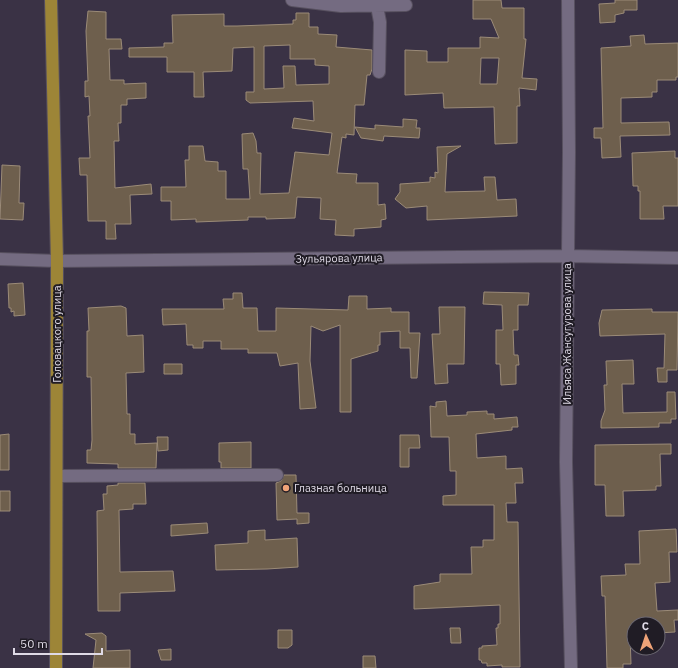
<svg xmlns="http://www.w3.org/2000/svg" width="678" height="668" font-family="'IBM Plex Sans',sans-serif">
<style>
.building{fill:#6e5f4d;stroke:#9b8b78;fill-rule:evenodd}
.lines{fill:none;stroke-linecap:round;stroke-linejoin:round}
.minor-casing{stroke:#57505f;stroke-width:14}
.major-casing{stroke:#57505f;stroke-width:14}
.minor{stroke:#746b81;stroke-width:12}
.major{stroke:#9d8537;stroke-width:12}
.poi-dot{fill:#efa378;stroke:#201c25;stroke-width:1.5}
.labels{text-anchor:middle;stroke-width:4;stroke-linejoin:round;paint-order:stroke}
.street-label{font-size:11px;fill:#dfdae6;stroke:#201c25}
.poi-label{font-size:11px;fill:#dfdae6;stroke:#201c25;text-anchor:start}
</style>
<rect width="100%" height="100%" fill="#3a3245"/>
<path class="building" d="M473,0H501L502,8H524V39H526L522,78L537,79L536,90L519,88L520,106H517V143L495,144L494,107L444,108L443,93L405,95V50L427,51V62H448V48H480V37L499,38L491,19H473ZM481,58H499L497,84H480Z
M615,0H637V10H624V13L615,15V22L600,23L599,4L615,3Z
M88,11L106,12V39H121L122,49H109L110,80H124V84L146,83V98L127,99V105H121V123H118L119,141H114L115,188L151,184L152,194L130,195L131,224H115L116,239H106V221H88L87,175H80L79,158H90L88,116H90L89,96L85,97V81H88L86,31Z
M296,13H309V27H318V34L337,35L336,47L372,50V69L370,75H367L364,105H355L354,135L346,134V138L342,137L337,173L357,174L356,183H378V205L385,204L386,219L381,220V227L354,229V236L335,235L336,220L320,219L321,198L297,197L295,218L266,219V217H248V220L196,222V219L171,220V201H161V187H186L185,160H189V146H203L205,161L218,162V171H226V199H250L248,169H243L242,134L253,133L256,141L257,153H261L260,194L289,193L295,152L329,155L332,133L292,128L294,118L314,121L313,101L250,103L246,100V92H254V47L233,48L232,71L203,72L204,97H194V72H167V57H129V48L164,47V43H173L172,15L224,14V26H237L293,24V20H296ZM290,45V59H315V65L329,66V84L296,85L295,66H283L284,88L264,89V46Z
M644,35L645,44L678,43V77H676V80H657V92H652V97L621,98V123L669,122L670,135L620,136L621,157L602,158L601,138H594V128H603L601,48L631,46L630,36Z
M403,119L417,120L416,128H420L419,138L384,136L383,141L361,138L355,127L375,129V125L403,127Z
M461,146L447,154L445,192L485,191L484,177H495L497,200L516,199L517,216L427,220V206L406,208L395,199L400,192V184L430,182V177L435,178V172L438,173L437,147Z
M675,151V158H678V206H663L664,219H640V191H638V186H633L632,153Z
M2,165L20,166L19,203H24L23,220L0,219Z
M23,283L25,315L14,316V311L11,312V308H9L8,284Z
M484,292L529,293L528,305H518V330H513L514,355H518L519,365H516V384L501,385L500,364H496V330H503L502,305L483,304Z
M233,293H242L243,308H257L258,331H276V308L348,310L349,296H367V309L391,308V312H409V333H420L417,378H411L410,348H400V331L380,332V345H378V351L351,359V412H340V325L323,331L311,326L310,361L316,408L300,409L298,363L280,366L277,353H248V349H221V341H203V348H193V345H187L186,324L163,325L162,309H224L223,299H233Z
M121,306L126,308L127,336L143,335L144,372L126,373L127,414H130V434H135V444L157,443L156,468H118V464L87,463V450H91L92,440L91,377H87V331H89L88,308Z
M439,307H465L464,364H447L448,383L435,384L432,334H440Z
M652,309V312H678L677,370H667V382H658L657,368H664L665,334L600,336L599,323L602,310Z
M633,360L634,384H622L623,413L667,412V392H675L676,419H671V423H659V427L601,428V421L605,410L604,385H607L606,361Z
M164,364H182V374H164Z
M446,401L447,416L467,415V412L487,411V414H494V419L517,417L518,427H512V430L476,434L477,458L506,456V469L522,468L523,483H515L516,503H506L507,522H518L520,667H502V665L487,666V663H482L481,660H479V648H482V646L497,645L496,628H498V624H500V605L414,609V586L440,582V574H472L471,547H483V540H494V505H443V496L456,495V471H450L449,437H431L430,406L436,407V402Z
M9,434V470H0V435Z
M400,435H419L420,448H409V467H400Z
M157,437H168V450L158,451Z
M251,442V468H221V462H219V443Z
M671,444V454H660L661,486H656V490L623,491L624,516H606L605,485H595V445Z
M284,475H296L297,513H309V523L297,524V519L277,520L276,483L281,481Z
M118,483H145L146,504H133V509L119,510L120,572L173,571L175,591L120,593V611H98L97,511L104,510L103,494H107V486L118,485Z
M0,491H10V511H0Z
M207,523L208,533L171,536V525Z
M676,529L677,552H669L670,582L655,583L657,611L678,610V620H674L675,632L658,633V624H634V634H630L631,664H623V668H607L605,596H602L601,576L626,575L625,564H640L639,531Z
M265,530V540L297,538L298,567L267,569L216,570L215,545L248,543V531Z
M450,628H460L461,643H451Z
M278,630H292V645L288,648H278Z
M102,633L106,636V651L130,650V668H93L96,640L85,634Z
M171,649V660H161L158,650Z
M363,656H375L376,668H363Z"/>
<g class="lines">
<g class="minor-casing">
<path id="minor" d="M292,0L341,6L406,5
M568,0L569,152L566,462L571,668
M379,72L380,22L377,6L380,0
M0,259L57,261L567,256L678,258
M57,476L277,475"/>
</g>
<g class="major-casing">
<path id="major" d="M51,0L57,261L56,668"/>
</g>
<use href="#minor" class="minor"/>
<use href="#major" class="major"/>
</g>
<circle class="poi-dot" cx="286" cy="488" r="4"/>
<g class="labels">
<g class="street-label">
<text transform="translate(339 258) rotate(-1)" y="4">Зульярова улица</text>
<text transform="translate(57 334) rotate(-90)" y="4">Головацкого улица</text>
<text transform="translate(567 334) rotate(-90)" y="4">Ильяса Жансугурова улица</text>
</g>
<g class="poi-label">
<text x="294" y="492">Глазная больница</text>
</g>
</g>
<g transform="translate(646 636) rotate(357)"><circle r="19" fill="#201c25" stroke="#6c6872"/>
<path d="M0-3L7 15L0 10L-7 15Z" fill="#efa378"/>
<text y="-6" font-size="11" font-weight="bold" text-anchor="middle" fill="#dfdae6">С</text>
</g>
<path d="M14 648v6h88v-6" fill="none" stroke="#dfdae6" stroke-width="2"/>
<text x="20" y="648" font-size="12" fill="#dfdae6" stroke="#201c25" stroke-width="3" paint-order="stroke">50 m</text>
</svg>
